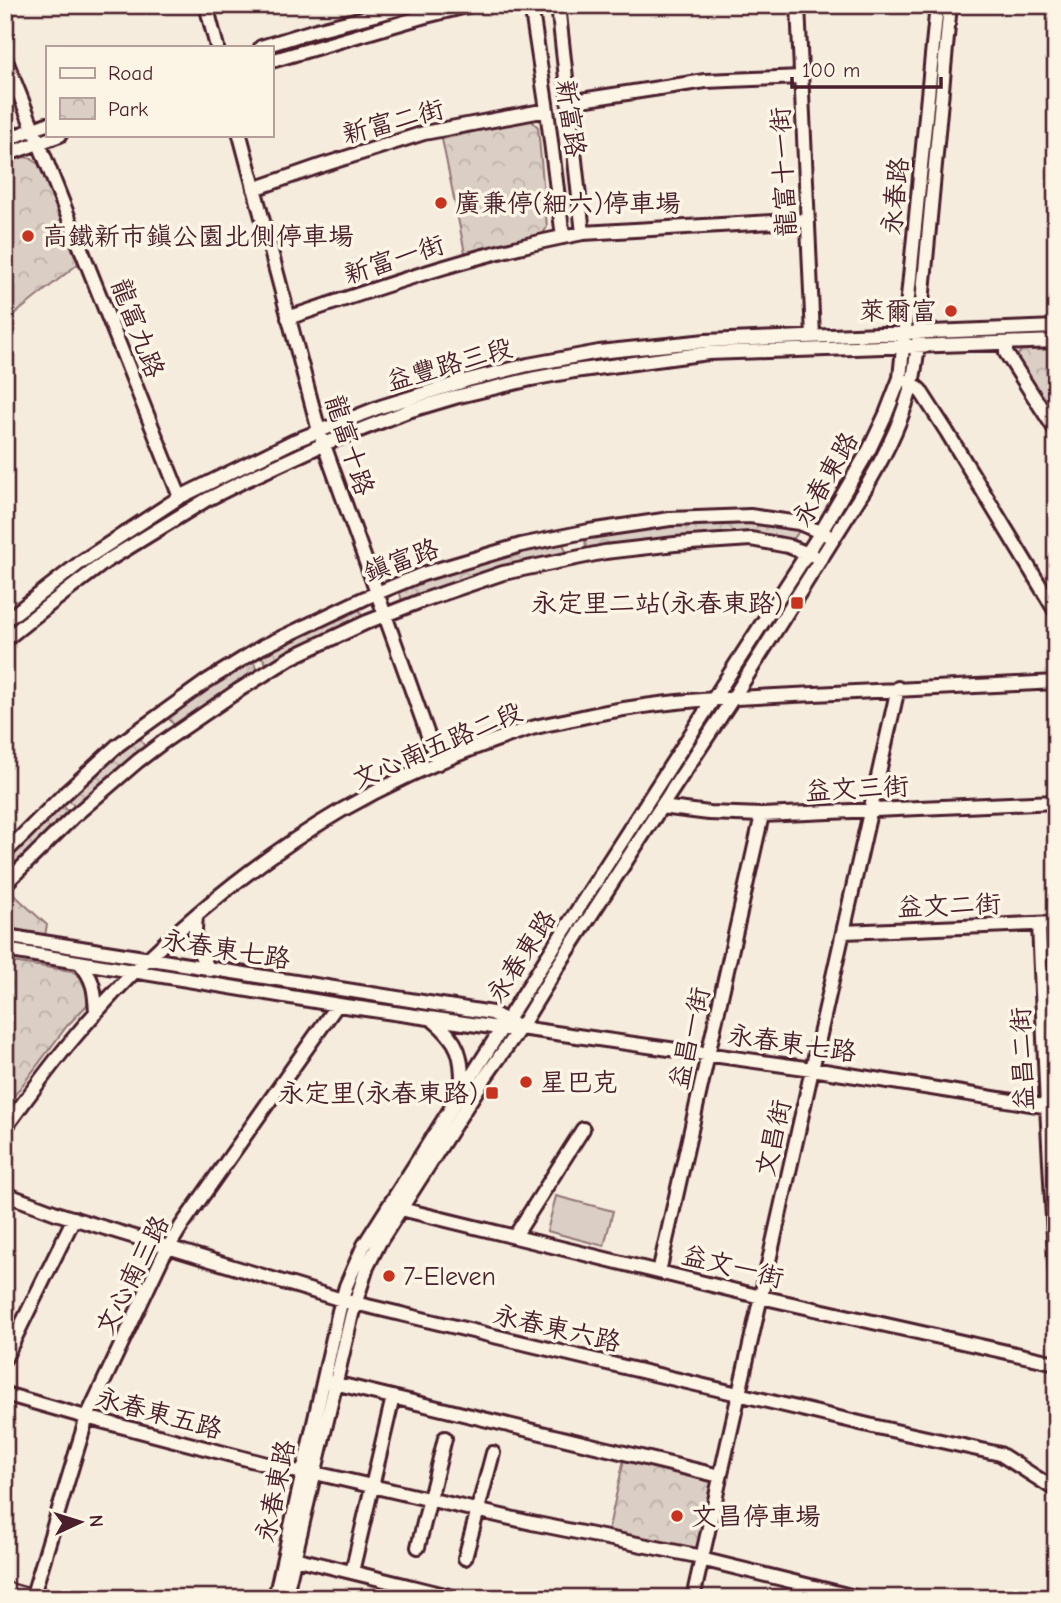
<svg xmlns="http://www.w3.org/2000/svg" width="1061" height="1603" font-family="'Comic Neue','LXGW WenKai TC',sans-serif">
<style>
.grass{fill:#dbcec4;stroke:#927678;stroke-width:2}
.park{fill:url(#park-crowns);stroke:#927678;stroke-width:2}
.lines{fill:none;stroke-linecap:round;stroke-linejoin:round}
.minor-casing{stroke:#4a1f2b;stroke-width:18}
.major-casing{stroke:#4a1f2b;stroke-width:21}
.minor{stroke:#fcf5e5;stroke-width:12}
.major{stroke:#fcf5e5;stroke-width:16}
.poi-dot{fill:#c8321e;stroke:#fcf5e5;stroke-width:2.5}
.labels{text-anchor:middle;stroke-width:7;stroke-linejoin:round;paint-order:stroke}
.street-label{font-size:26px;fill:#4a1f2b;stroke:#fcf5e5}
.poi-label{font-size:26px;fill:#4a1f2b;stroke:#fcf5e5;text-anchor:start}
</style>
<defs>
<pattern id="park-crowns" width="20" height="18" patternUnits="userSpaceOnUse" patternTransform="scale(1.75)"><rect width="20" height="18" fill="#dbcec4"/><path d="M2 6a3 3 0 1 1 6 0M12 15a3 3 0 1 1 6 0" fill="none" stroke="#bdb0a9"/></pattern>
</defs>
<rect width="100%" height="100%" fill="#f5ecde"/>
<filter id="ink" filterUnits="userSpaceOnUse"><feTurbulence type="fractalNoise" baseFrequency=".0143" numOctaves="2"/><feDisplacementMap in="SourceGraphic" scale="14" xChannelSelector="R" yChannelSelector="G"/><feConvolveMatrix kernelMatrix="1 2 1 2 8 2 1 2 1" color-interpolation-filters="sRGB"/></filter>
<g filter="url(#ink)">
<path class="grass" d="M556,1196L613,1211L604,1246L547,1231Z"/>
<path class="park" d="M530,119L538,127L547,227L542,235L465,253L442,139Z
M22,157L32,158L40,166L78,264L5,322V163Z
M1056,348V420L1018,362L1017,357L1021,350L1025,349Z
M747,521L801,528L793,540L587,550L586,549L585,538L671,525Z
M562,540L566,552L565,554L404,602L402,601L399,590L400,588L458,568Z
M359,607L362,617L361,619L270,666L267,665L262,657V653Z
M250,660H253L259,673L206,705L181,723L174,725L167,716L172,709Z
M136,738H140L145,747L144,750L76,807L67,799L68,797Z
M60,804L63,805L69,813L5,878V860Z
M9,890L47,925L45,935L5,927V893Z
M5,961L72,971C87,979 88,989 87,1005L67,1026L5,1108Z
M624,1459L713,1478L697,1551L608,1532Z"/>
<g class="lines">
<g class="minor-casing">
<path id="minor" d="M206,5L217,47
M531,5L547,110L563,237
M558,5L583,233
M798,5L813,336
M261,47L316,30L413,5
M5,58L180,497
M271,61L422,17L471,5
M568,102L705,81L801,77
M240,135L319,431L438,763
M5,140L47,124
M5,155L60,135
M254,189L323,165L424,133L547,110
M288,318C386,285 481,252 583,233L808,220
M1006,343V353L1056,431
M907,381L912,383L920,390L947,432L1056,612
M5,621L81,562L180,497L294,441L380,407L468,380L528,365L599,352L706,341L1056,327
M5,640L54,601L105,562L206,500L248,479L324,444L408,411L455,397L531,379L574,371L708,353L1056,341
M661,807L709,813L762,815L1056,802
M5,853L60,798L118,745L207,681L262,647L365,598L423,574L521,545L589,531L670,519L750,516L799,523L827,535
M5,884L73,817L138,761L163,742L239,690L292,657L367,622L421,601L503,573L605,552L675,544L751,539L788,546L814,556
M196,917C193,941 196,950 210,970
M1039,924L1047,1106L1056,1275
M844,932L1056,923
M5,936L492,1013L520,1028L812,1069L1056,1108
M5,950L345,1006L506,1029
M79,962C94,979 95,991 96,1013
M433,1020C459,1041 463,1056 462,1089
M5,1128C27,1098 49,1067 73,1039C144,953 246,866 342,810C402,776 467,748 532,728C545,724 560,722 573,719C620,708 667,702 715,699L1056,682
M5,1194L59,1214L342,1300L877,1427L1000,1454L1056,1490
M401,1209L761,1297L1056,1363
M515,1236L583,1129
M659,1272L762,815
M5,1358L74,1218
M330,1382L720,1476
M5,1394L82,1416L293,1471L315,1473L532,1523L702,1557
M418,1547L445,1438
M294,1558L457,1598
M465,1558L493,1453
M701,1559L859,1598
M352,1572L393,1397
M32,1598L87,1417L163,1256L182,1225L337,1005
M275,1598L339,1311L346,1286L364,1245L544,962L821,532L869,450L886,414L900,378L937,5
M285,1598L352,1314L367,1267L379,1243L486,1076L520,1028L556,969L661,807L733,698L868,484C886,453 903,419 912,383C915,371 916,358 918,345L950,5
M693,1598L898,688"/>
</g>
<g class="major-casing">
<path id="major" d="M5,1591L30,1598"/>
</g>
<use href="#minor" class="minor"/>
<use href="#major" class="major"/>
</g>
</g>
<g class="poi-dot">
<circle cx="441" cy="203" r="7"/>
<circle cx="28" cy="236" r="7"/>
<circle cx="951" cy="311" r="7"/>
<rect x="790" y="596" width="14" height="14" rx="3.5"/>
<circle cx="526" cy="1082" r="7"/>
<rect x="485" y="1086" width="14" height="14" rx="3.5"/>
<circle cx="389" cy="1276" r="7"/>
<circle cx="677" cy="1516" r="7"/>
</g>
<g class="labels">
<g class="street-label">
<text transform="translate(571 118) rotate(82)" y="9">新富路</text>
<text transform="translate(393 121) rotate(-15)" y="9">新富二街</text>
<text transform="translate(783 172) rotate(-93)" y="9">龍富十一街</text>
<text transform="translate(895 196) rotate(-84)" y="9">永春路</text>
<text transform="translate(394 259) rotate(-18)" y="9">新富一街</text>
<text transform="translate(138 328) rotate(69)" y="9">龍富九路</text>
<text transform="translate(449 364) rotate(-16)" y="9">益豐路三段</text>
<text transform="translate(350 445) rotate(72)" y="9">龍富十路</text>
<text transform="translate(825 479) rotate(-60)" y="9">永春東路</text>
<text transform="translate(401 560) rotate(-20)" y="9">鎮富路</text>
<text transform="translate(437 745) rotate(-23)" y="9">文心南五路二段</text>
<text transform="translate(857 788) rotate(-3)" y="9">益文三街</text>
<text transform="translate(949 905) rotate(-2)" y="9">益文二街</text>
<text transform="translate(226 949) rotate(9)" y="9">永春東七路</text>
<text transform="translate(521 956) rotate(-57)" y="9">永春東路</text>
<text transform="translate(689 1038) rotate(-77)" y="9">益昌一街</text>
<text transform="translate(792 1043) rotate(8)" y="9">永春東七路</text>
<text transform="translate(1022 1059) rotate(-92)" y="9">益昌二街</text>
<text transform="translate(773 1138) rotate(-77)" y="9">文昌街</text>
<text transform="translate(733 1266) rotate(14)" y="9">益文一街</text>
<text transform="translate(132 1275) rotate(-63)" y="9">文心南三路</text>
<text transform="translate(557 1328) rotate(13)" y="9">永春東六路</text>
<text transform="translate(159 1413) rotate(15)" y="9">永春東五路</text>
<text transform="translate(275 1491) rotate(-78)" y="9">永春東路</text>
</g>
<g class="poi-label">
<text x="455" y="212">廣兼停(細六)停車場</text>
<text x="42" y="245">高鐵新市鎮公園北側停車場</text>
<text x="937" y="320" text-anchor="end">萊爾富</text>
<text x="783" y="612" text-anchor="end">永定里二站(永春東路)</text>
<text x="540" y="1091">星巴克</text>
<text x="478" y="1102" text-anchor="end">永定里(永春東路)</text>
<text x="403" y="1285">7-Eleven</text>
<text x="691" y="1525">文昌停車場</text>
</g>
</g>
<rect width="1061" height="1603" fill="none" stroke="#fcf5e5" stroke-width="28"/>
<rect x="14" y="14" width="1033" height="1575" fill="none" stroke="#4a1f2b" stroke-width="2.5" filter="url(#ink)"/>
<rect x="46" y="46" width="228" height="91" fill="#fcf5e5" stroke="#b59f9b" stroke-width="2"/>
<rect x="60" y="68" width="35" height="10" fill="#fcf5e5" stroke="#b59f9b" stroke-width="2"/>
<text x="108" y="80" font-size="21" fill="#4a1f2b">Road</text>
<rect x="60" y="98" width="35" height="21" fill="url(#park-crowns)" stroke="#b59f9b" stroke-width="2"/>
<text x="108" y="116" font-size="21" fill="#4a1f2b">Park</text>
<g transform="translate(80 1522) rotate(86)" stroke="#fcf5e5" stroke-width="5" paint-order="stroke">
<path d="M0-5L12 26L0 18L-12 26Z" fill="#4a1f2b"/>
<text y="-10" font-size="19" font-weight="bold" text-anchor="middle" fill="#4a1f2b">N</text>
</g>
<path d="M792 77v10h149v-10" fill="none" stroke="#4a1f2b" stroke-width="3.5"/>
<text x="802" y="77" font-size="21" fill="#4a1f2b" stroke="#fcf5e5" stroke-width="5" paint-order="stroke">100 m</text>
</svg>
